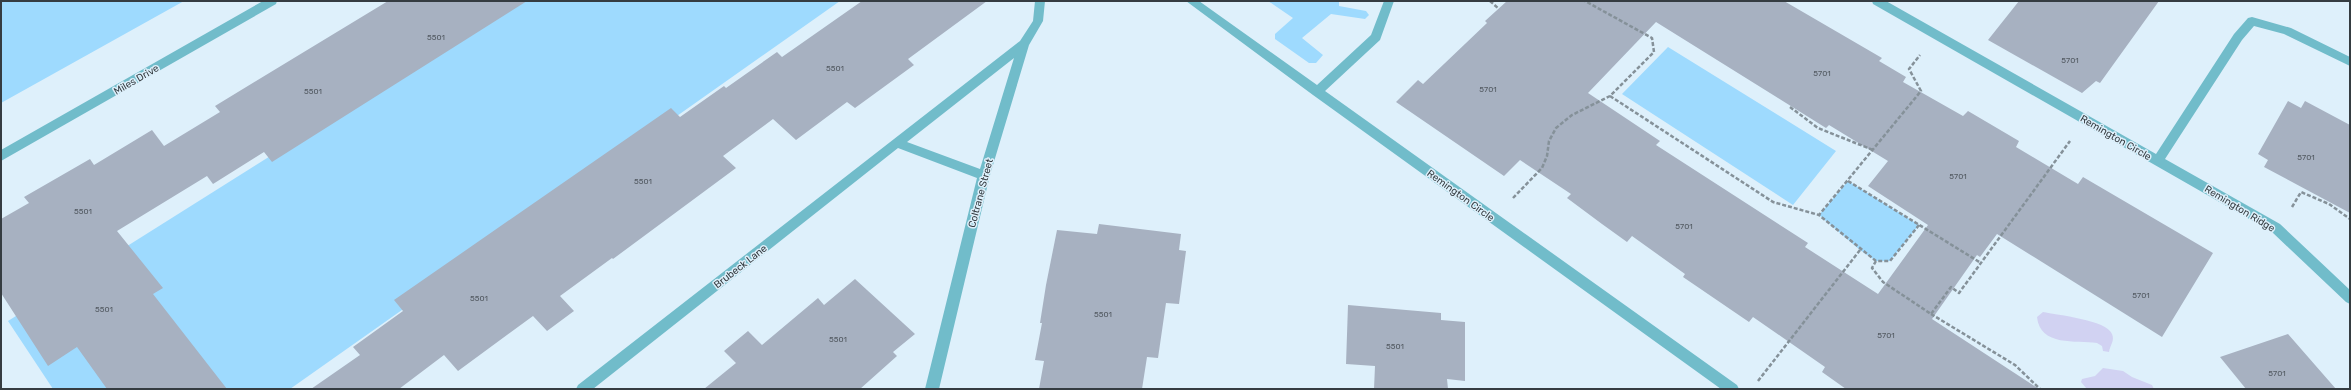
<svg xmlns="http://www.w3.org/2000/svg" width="2351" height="390" font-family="Rubik,sans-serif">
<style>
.green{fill:#9edafe}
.water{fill:#d1d2f2}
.building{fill:#a7b1c1;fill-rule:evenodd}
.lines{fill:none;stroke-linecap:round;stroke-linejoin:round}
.path{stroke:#859199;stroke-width:2.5;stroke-dasharray:4 2;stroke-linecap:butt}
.minor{fill:#71bcca;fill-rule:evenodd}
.labels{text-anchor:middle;stroke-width:3;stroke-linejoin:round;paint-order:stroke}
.number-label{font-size:8px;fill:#525961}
.street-label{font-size:10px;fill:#353c41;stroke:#def0fb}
</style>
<rect width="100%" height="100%" fill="#def0fb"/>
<path class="green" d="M1,1H184L1,103Z
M517,1H840L290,389H53L8,321Z
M1268,1H1339V6L1366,11L1369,15L1365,19L1331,14L1302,38L1323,55L1316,63H1309L1275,39V34L1293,18Z
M1668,47L1836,151L1793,205L1622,94Z
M1848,181L1919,225L1890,261H1876L1860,250L1819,215Z"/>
<path class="water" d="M2043,312C2057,315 2107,320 2112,334C2115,341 2110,345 2109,352L2103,351L2102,346L2097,343C2076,340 2040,347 2037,317Z
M2103,368L2123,371L2132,377L2152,385L2154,389H2087L2081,382L2082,379L2095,376Z"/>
<path class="building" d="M388,1H527L272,162L264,152L213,184L207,176L117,231L163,288L153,294L227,389H107L77,347L48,366L1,293V219L29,203L24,197L90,159L94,165L152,130L164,146L220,112L215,106Z
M862,1H987L908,59L914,65L855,108L847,102L796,140L773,119L723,156L736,168L613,259L612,258L560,296L574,311L547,331L533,316L458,371L444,355L399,389H311L360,355L353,347L403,311L394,300L671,108L680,117L724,86L726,88L777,52L782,57Z
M1507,1H1784L1882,58L1879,61L1906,77L1903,82L1963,116L1968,111L2019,141L2016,147L2078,184L2083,177L2213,253L2162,337L1997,234L1980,257L1977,255L1932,319L2039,389H1846L1822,372L1825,367L1753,317L1749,322L1683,277L1685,274L1632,236L1627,242L1602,224L1567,198L1571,194L1520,160L1504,176L1396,102L1418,80L1423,84L1487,23L1485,21ZM1656,22L1826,128L1829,125L1888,161L1868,186L1928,225L1878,294L1805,247L1808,243L1656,145L1660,141L1588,93Z
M2019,1H2159L2100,83L2096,81L2082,93L1988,40Z
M2288,101L2301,108L2305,101L2350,125V213L2264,167L2268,160L2258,154Z
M1099,224L1181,234L1179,250L1186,251L1179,304L1166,303L1158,358L1147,357L1142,389H1039L1044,361L1035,360L1042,323H1040L1046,285L1057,230L1097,234Z
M855,279L915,334L893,352L897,356L860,389H704L736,363L724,351L748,331L762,345L818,298L824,305Z
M1348,305L1441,313V320L1465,322V381L1447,379L1448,389H1374L1375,366L1346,364Z
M2288,334L2336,389H2246L2220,357Z"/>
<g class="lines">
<path class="path" d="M1490,1L1499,9
M1610,96L1773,202L1819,215
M1790,107L1818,128L1873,150
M1848,181L1981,263
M1513,198L1542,168L1547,156L1549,141L1556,128L1572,115L1610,96L1654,52L1652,38L1585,1
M2292,207L2301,192L2329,204L2350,219
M1919,225L1890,261H1876L1819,215L1921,91L1909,69L1920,55
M1876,261L1872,268L1883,282L1931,314L1951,287L1959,293L2070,141
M1931,314L2015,365L2040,389
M1758,381L1860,250"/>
<path class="minor" d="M263,1H277L276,4L1,161V150Z
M1035,1H1045L1043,21L1029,45L990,175L939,389H925L977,178L898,148L593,389H576L578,385L1020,41L1033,21ZM1014,58L980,169L907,142Z
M1186,1H1199L1317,85L1371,35L1384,1H1394L1380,40L1325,91L1737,385L1739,389H1721L1313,95Z
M1872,1H1886L2156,154L2234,34L2248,18L2252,17L2291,28L2350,57V66L2284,34L2254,26L2242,40L2165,159L2280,224L2350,290V304L2346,302L2272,232L1873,4Z"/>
</g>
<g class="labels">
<g class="number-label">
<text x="436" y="40">5501</text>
<text x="2070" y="63">5701</text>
<text x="835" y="71">5501</text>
<text x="1822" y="76">5701</text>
<text x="1488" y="92">5701</text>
<text x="313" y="94">5501</text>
<text x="2306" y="160">5701</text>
<text x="1958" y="179">5701</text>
<text x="643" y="184">5501</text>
<text x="83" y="214">5501</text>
<text x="1684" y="229">5701</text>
<text x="2141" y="298">5701</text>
<text x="479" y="301">5501</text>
<text x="104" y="312">5501</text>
<text x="1103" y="317">5501</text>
<text x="1886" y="338">5701</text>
<text x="838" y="342">5501</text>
<text x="1395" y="349">5501</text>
<text x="2277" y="376">5701</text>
</g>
<g class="street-label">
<text transform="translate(136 79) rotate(-30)" y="4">Miles Drive</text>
<text transform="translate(2116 137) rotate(30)" y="4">Remington Circle</text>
<text transform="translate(980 193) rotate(-75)" y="4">Coltrane Street</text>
<text transform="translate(1461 195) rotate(36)" y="4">Remington Circle</text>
<text transform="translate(2240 208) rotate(31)" y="4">Remington Ridge</text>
<text transform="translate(740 266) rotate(-38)" y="4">Brubeck Lane</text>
</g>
</g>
<rect width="2351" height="390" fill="none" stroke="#353c41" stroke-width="4"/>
</svg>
